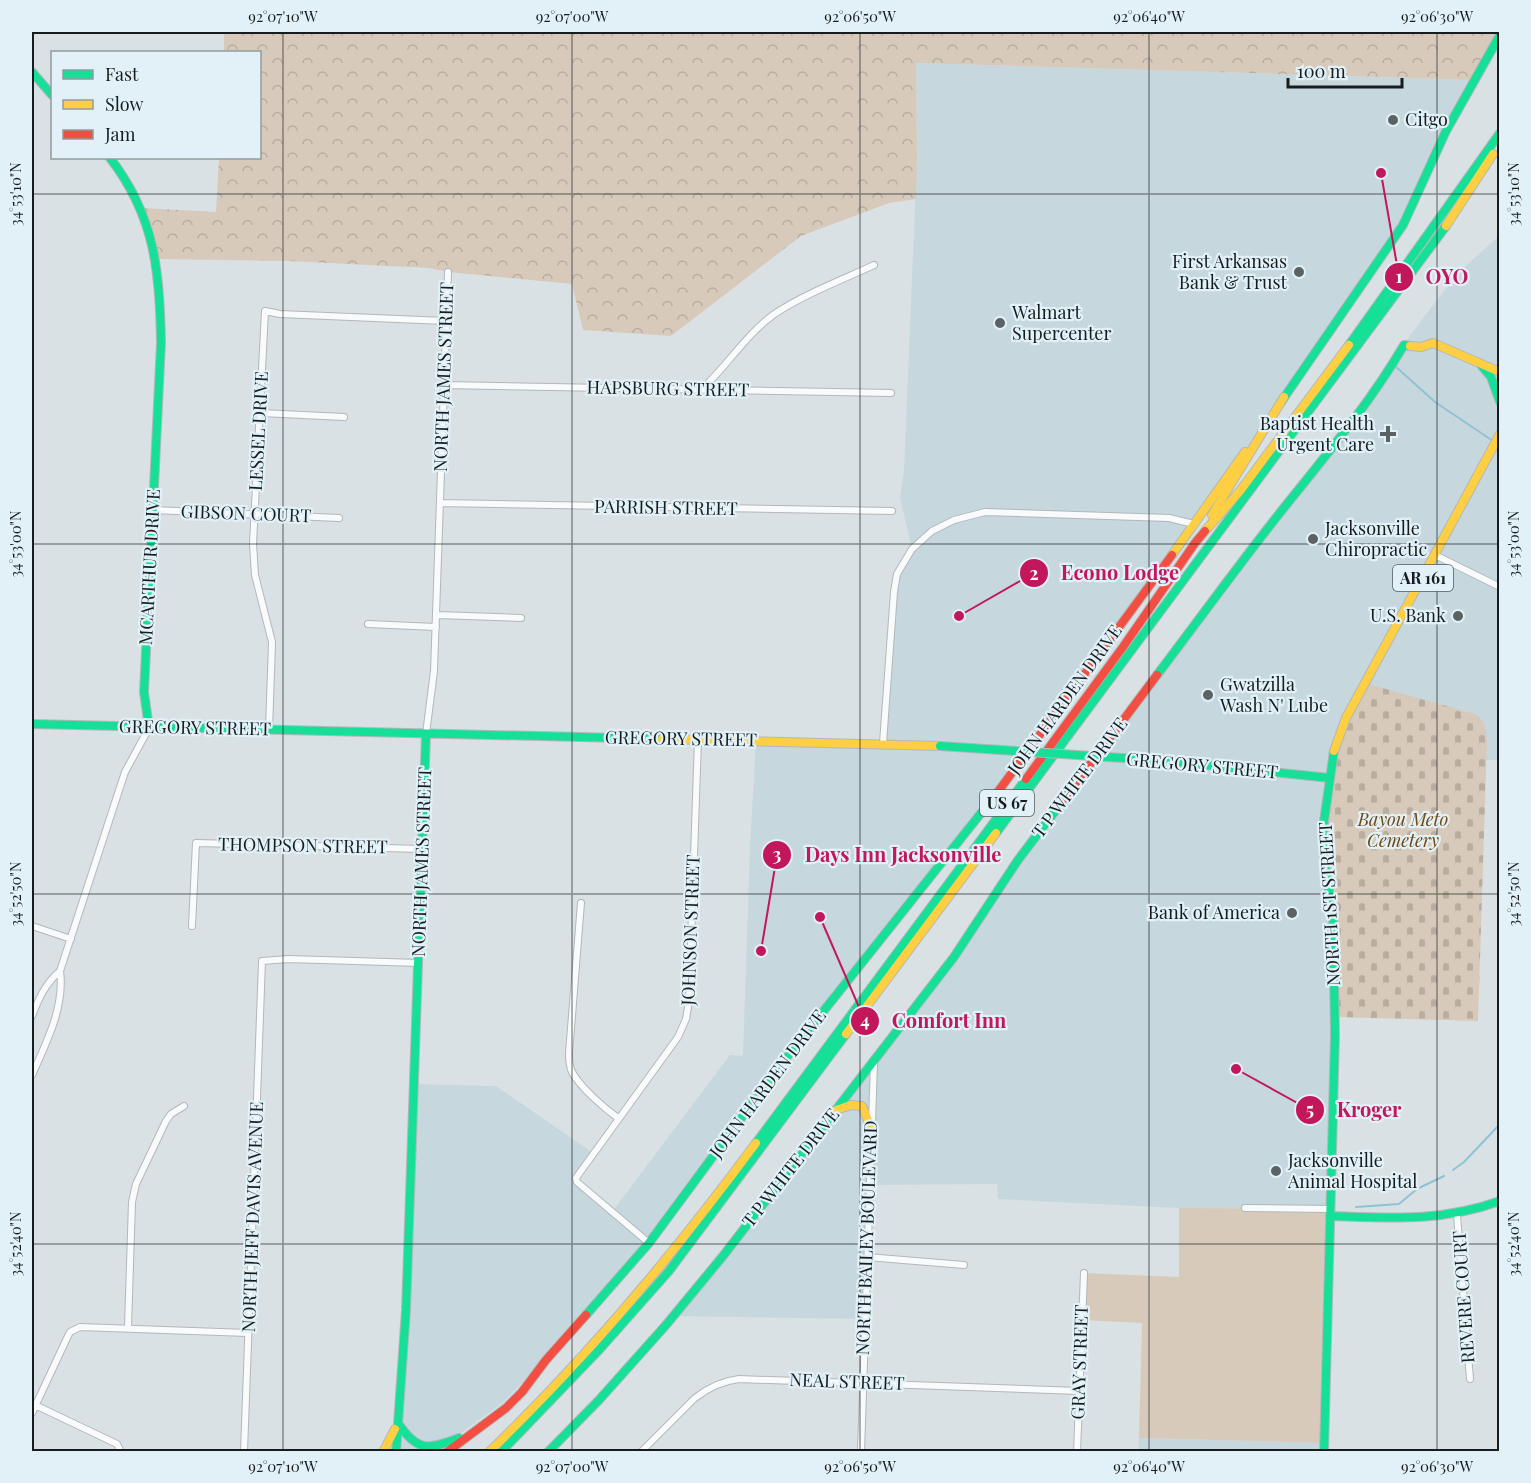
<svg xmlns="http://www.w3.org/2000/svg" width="1531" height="1483" font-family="'Playfair Display',serif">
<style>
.built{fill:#c7d7de}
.green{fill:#d8cabb}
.forest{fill:url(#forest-crowns)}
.cemetery{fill:url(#cemetery-stones)}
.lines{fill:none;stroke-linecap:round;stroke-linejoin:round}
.stream{stroke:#90c2d7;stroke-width:2}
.street-casing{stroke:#b2b8bb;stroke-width:8}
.fast-casing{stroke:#b2b8bb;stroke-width:10}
.slow-casing{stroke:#b2b8bb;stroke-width:10}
.jam-casing{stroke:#b2b8bb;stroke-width:10}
.street{stroke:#f9fafb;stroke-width:6}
.fast{stroke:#16e098;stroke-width:8}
.slow{stroke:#ffcf43;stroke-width:8}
.jam{stroke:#f24e42;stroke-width:8}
.fast-bridge-casing{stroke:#b2b8bb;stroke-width:10;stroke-linecap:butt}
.fast-bridge{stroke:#16e098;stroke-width:8}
.ticks{fill:none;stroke:#171d1f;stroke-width:1.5;stroke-opacity:0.45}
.poi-dot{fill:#5b6264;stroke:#e1f1f7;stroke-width:2}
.labels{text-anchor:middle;stroke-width:4.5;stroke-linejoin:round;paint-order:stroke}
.shield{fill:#e1f1f7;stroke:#545d60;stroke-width:1.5}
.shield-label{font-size:16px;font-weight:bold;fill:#171d1f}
.poi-label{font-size:18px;fill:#171d1f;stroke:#e1f1f7;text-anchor:start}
.street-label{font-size:18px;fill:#171d1f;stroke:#e1f1f7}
.park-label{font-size:18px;font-style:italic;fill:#744814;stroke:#e1f1f7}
.leader{fill:none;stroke:#c2185b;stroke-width:2}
.callout-dot{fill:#c2185b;stroke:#e1f1f7;stroke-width:2}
.mark-label{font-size:18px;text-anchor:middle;font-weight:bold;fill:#fff}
.callout-label{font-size:20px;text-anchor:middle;font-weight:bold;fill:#c2185b;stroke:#e1f1f7;stroke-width:4.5;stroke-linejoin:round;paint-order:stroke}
.neatline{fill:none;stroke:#171d1f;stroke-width:2}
.ticks-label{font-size:15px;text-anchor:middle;fill:#171d1f}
</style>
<defs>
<pattern id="forest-crowns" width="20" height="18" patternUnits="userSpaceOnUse" patternTransform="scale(1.5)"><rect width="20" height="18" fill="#d8cabb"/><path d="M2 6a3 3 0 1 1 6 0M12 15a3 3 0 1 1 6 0" fill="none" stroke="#b9ada0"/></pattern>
<pattern id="cemetery-stones" width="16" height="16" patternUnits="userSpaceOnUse" patternTransform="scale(1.5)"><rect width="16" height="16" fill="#d8cabb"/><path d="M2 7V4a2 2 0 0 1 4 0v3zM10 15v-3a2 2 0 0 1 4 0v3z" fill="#b9ada0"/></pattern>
</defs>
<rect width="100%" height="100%" fill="#d9e1e5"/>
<path class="built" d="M916,63L1473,80L1383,256L1194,524L1188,522L1166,564L669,1217L573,1331L501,1404L436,1451L396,1452L414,1084L496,1086L593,1153L576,1178L612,1212L730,1055L743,1056L750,847L756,741L883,743L897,574L912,549L900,498L904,472L917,159Z
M1499,236V760H1486L1487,741L1330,890L1331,1209L1179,1208L998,1199L997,1184L869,1185L866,1319L674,1316L864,1076L1002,885L1423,318L1458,273Z
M1139,1438L1324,1443V1452H1138Z"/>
<path class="green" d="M1179,1208L1331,1209L1324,1443L1139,1438L1142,1323L1082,1320L1084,1273L1179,1277Z"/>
<path class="forest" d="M224,32H1497V39L1473,80L916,63L917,159L916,199L889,203L801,236L671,336L583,330L572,284L448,272L429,268L288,261L154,259L143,208L216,212L219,158H260V52H224Z"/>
<path class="cemetery" d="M1365,683L1475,714C1485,721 1486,728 1487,741L1478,1021L1335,1017L1333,916L1325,863L1333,754Z"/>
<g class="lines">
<path class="stream" d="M1395,366L1435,402L1493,441
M1453,1170L1464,1162L1500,1124
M1356,1207L1399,1204L1417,1189L1444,1176"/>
<g class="street-casing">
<path id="street" d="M444,385L891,393
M702,389C727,366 745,336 773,315C802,295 842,280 874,265
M261,413L344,417
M440,503L892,511
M153,510L339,518
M1435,555L1500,587
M437,615L521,618
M368,624L436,627
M269,730L272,642L255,575L253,544L265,311L280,314L445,321
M426,734L434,671L448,272
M883,743L894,592L897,574L912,549L932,531L954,520L985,512L1169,518L1194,524
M581,903L569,1053C569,1060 569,1066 572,1072C580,1087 604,1108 618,1118
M32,926L71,939
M192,926L196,843L422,849
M32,1016C39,998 45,984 60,971
M32,1075C46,1043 65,1007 60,971L125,772L149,728
M1245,1208L1331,1209
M1457,1215L1470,1379
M649,1243L577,1182L576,1178L678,1037L686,1019L689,1001L698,740
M867,1257L964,1265
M128,1327L132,1202L136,1184L166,1121L171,1114L184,1106
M35,1405L117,1444L121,1452
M32,1413L67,1338L70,1332L80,1327L248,1333
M244,1452L262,961L289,959L419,963
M641,1452L695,1398C709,1387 722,1381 739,1379L1079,1391
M861,1452L874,1062
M1077,1452L1084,1273"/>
</g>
<g class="fast-casing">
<path id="fast" d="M32,72L52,95
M110,158C155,216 160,272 161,343L144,692L149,728
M1349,345L1500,133
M1481,365L1491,377L1500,402
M1281,402L1403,225L1446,131L1500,35
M1157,675C1198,621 1237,567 1279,514C1322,460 1369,405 1404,345L1410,346
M32,724L662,739
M1168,761L1330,778
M996,833L1446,226
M756,1143L1026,779
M1330,1216C1390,1218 1442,1222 1500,1201
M586,1315L649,1243L779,1067L997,793
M398,1423C417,1452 429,1450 459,1438
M396,1452L406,1310L426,734
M501,1452L599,1350L669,1271L846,1034
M548,1452L599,1400L666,1325L723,1256L954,957L1018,860L1059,806
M1324,1452L1335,1035L1333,916L1324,859L1323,828L1334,751"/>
</g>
<g class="slow-casing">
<path id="slow" d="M1446,226L1493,154
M1410,346L1421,347L1433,343L1500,372
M1212,515L1284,397
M1205,531L1240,491L1349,345
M1172,555L1245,452
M662,739L940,746
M1334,751L1346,718L1500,434
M846,1034L996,833
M836,1110L851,1105L862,1106L870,1125
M383,1452L395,1429
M489,1452C588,1357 674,1254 756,1143"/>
</g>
<g class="jam-casing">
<path id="jam" d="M1026,779L1123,647L1195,543L1205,531
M997,793L1172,555
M1059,806L1157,675
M447,1452L506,1408L522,1392L546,1360L586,1315"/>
</g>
<use href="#street" class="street"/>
<use href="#fast" class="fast"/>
<use href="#slow" class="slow"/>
<use href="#jam" class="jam"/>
<g class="fast-bridge-casing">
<path id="fast-bridge" d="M940,746L1168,761"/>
</g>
<use href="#fast-bridge" class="fast-bridge"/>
</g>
<path class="ticks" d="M283,32V1452M572,32V1452M860,32V1452M1149,32V1452M1437,32V1452M32,194H1500M32,544H1500M32,894H1500M32,1244H1500"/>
<g class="poi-dot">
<circle cx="1393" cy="120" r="6"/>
<circle cx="1299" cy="272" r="6"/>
<circle cx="1000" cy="323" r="6"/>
<path d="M1385 425h6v6h6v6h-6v6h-6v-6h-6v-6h6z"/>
<circle cx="1313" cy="539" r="6"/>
<circle cx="1458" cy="616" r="6"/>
<circle cx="1208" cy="695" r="6"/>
<circle cx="1292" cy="913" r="6"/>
<circle cx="1276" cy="1171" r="6"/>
</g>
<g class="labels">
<g class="shield">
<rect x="1393" y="565" width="60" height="26" rx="4.5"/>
<rect x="980" y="790" width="54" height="26" rx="4.5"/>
</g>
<g class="shield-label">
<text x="1423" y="584">AR 161</text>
<text x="1007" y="809">US 67</text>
</g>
<g class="poi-label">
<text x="1405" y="126">Citgo</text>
<text x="1287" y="268" text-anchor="end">First Arkansas<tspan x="1287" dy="21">Bank &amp; Trust</tspan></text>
<text x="1012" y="319">Walmart<tspan x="1012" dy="21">Supercenter</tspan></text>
<text x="1374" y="430" text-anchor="end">Baptist Health<tspan x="1374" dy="21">Urgent Care</tspan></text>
<text x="1325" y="535">Jacksonville<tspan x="1325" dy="21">Chiropractic</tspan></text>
<text x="1446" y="622" text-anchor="end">U.S. Bank</text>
<text x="1220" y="691">Gwatzilla<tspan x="1220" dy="21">Wash N' Lube</tspan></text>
<text x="1280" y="919" text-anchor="end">Bank of America</text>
<text x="1288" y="1167">Jacksonville<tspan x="1288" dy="21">Animal Hospital</tspan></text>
</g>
<g class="street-label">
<text transform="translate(444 377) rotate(-88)" y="6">NORTH JAMES STREET</text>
<text transform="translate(668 389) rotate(1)" y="6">HAPSBURG STREET</text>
<text transform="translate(259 431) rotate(-87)" y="6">LESSEL DRIVE</text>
<text transform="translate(666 508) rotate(1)" y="6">PARRISH STREET</text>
<text transform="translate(246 514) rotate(2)" y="6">GIBSON COURT</text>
<text transform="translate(150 567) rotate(-87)" y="6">MCARTHUR DRIVE</text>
<text transform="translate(1065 700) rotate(-54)" y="6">JOHN HARDEN DRIVE</text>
<text transform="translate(195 728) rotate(1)" y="6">GREGORY STREET</text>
<text transform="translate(681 739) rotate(1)" y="6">GREGORY STREET</text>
<text transform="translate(1202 766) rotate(5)" y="6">GREGORY STREET</text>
<text transform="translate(1080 778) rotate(-53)" y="6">T P WHITE DRIVE</text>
<text transform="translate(303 846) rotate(1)" y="6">THOMPSON STREET</text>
<text transform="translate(422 862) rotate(-88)" y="6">NORTH JAMES STREET</text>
<text transform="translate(1330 904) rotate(-93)" y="6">NORTH 1ST STREET</text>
<text transform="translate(691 930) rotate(-88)" y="6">JOHNSON STREET</text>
<text transform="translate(768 1084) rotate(-53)" y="6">JOHN HARDEN DRIVE</text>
<text transform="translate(791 1168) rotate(-52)" y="6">T P WHITE DRIVE</text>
<text transform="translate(253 1217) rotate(-88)" y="6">NORTH JEFF DAVIS AVENUE</text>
<text transform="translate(867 1238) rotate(-88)" y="6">NORTH BAILEY BOULEVARD</text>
<text transform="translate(1464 1297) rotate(-94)" y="6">REVERE COURT</text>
<text transform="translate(1080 1362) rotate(-88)" y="6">GRAY STREET</text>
<text transform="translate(847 1382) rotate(2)" y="6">NEAL STREET</text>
</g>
<g class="park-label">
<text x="1403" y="826">Bayou Meto<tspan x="1403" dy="21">Cemetery</tspan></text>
</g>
</g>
<path class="leader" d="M1381 173L1399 277M959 616L1034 573M761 951L777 855M820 917L865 1021M1236 1069L1310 1110"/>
<g class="callout-dot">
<circle cx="1381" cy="173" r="6"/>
<circle cx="959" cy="616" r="6"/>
<circle cx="761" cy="951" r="6"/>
<circle cx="820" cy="917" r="6"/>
<circle cx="1236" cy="1069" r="6"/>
<circle cx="1399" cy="277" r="15"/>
<circle cx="1034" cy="573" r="15"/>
<circle cx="777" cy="855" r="15"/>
<circle cx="865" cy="1021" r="15"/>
<circle cx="1310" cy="1110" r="15"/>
</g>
<g class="mark-label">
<text x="1399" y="283">1</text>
<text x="1034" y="580">2</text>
<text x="777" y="861">3</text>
<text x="865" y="1027">4</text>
<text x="1310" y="1116">5</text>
</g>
<g class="callout-label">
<text x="1447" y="284">OYO</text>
<text x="1120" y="580">Econo Lodge</text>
<text x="903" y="862">Days Inn Jacksonville</text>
<text x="949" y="1028">Comfort Inn</text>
<text x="1369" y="1117">Kroger</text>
</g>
<rect width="1531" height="1483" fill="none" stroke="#e1f1f7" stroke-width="66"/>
<rect x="51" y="51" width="210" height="108" fill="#e1f1f7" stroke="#909ca1" stroke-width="1.5"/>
<rect x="63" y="70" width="30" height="9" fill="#16e098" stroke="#909ca1" stroke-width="1.5"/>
<text x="105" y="81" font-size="18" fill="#171d1f">Fast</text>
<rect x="63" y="100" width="30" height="9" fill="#ffcf43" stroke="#909ca1" stroke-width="1.5"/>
<text x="105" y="111" font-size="18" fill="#171d1f">Slow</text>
<rect x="63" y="130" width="30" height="9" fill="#f24e42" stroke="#909ca1" stroke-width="1.5"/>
<text x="105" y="141" font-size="18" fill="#171d1f">Jam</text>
<path d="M1288 78v9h114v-9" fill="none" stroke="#171d1f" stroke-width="3"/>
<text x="1297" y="78" font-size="18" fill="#171d1f" stroke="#e1f1f7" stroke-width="4.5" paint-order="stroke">100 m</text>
<rect x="33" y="33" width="1465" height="1417" class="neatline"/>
<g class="ticks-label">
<text x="283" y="22">92°07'10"W</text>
<text x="572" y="22">92°07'00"W</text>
<text x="860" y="22">92°06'50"W</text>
<text x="1149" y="22">92°06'40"W</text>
<text x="1437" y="22">92°06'30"W</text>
<text transform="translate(16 194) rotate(-90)" y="5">34°53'10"N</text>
<text transform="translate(1514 194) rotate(-90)" y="5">34°53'10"N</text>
<text transform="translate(16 544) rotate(-90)" y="5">34°53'00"N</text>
<text transform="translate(1514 544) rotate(-90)" y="5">34°53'00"N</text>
<text transform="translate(16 894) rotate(-90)" y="5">34°52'50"N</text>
<text transform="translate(1514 894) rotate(-90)" y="5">34°52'50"N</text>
<text transform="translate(16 1244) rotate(-90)" y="5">34°52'40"N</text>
<text transform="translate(1514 1244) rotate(-90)" y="5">34°52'40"N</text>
<text x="283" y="1472">92°07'10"W</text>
<text x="572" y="1472">92°07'00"W</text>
<text x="860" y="1472">92°06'50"W</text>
<text x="1149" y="1472">92°06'40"W</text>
<text x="1437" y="1472">92°06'30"W</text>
</g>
</svg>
